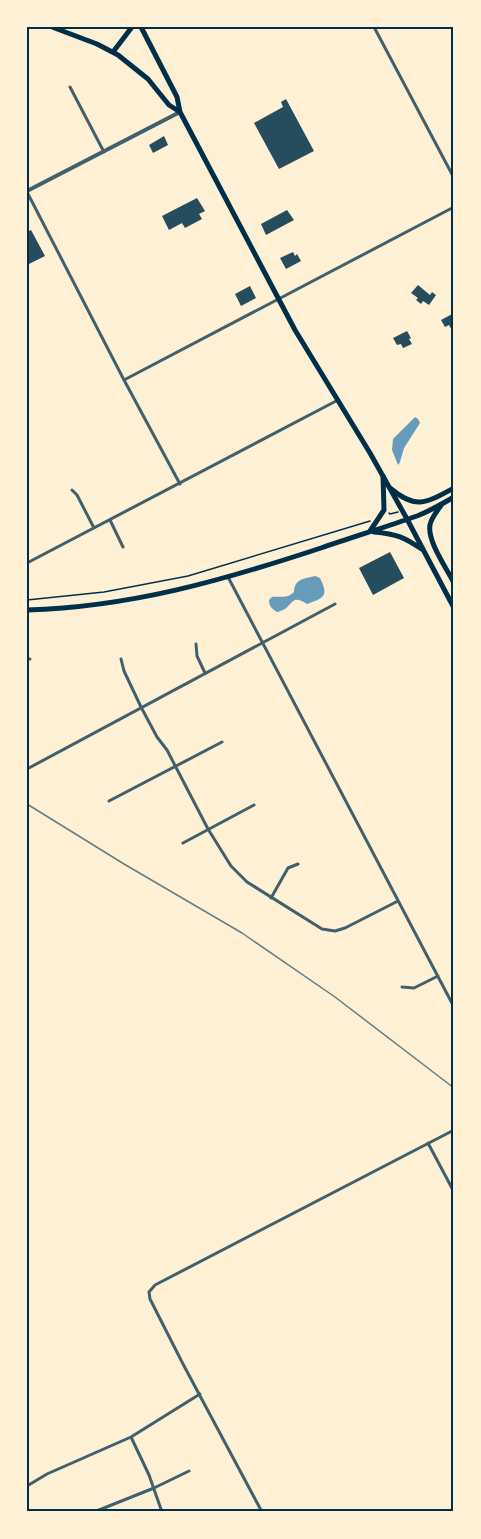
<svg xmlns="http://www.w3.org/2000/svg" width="481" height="1539" font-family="Ubuntu,sans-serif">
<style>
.water{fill:#669bbc}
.building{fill:#264d5e}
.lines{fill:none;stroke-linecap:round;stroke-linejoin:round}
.path{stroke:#003049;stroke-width:1.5}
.minor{stroke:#3f606c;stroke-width:3}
.tertiary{stroke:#3f606c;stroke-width:4}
.primary{stroke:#003049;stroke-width:5}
.trunk{stroke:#003049;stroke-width:5}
.rail{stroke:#657d81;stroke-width:1.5}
.neatline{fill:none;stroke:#003049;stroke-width:2}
</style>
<rect width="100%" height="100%" fill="#fdf0d5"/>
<path class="water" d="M415,417L418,419L420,423L404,448L400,462L398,465L392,450L393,439Z
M315,576L320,578C329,596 324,598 307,604C289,592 294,609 277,612C272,609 269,606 269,600L272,597C281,596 287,599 294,592C295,578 304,579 315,576Z"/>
<path class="building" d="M286,99L314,151L279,169L254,123L283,107L281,102Z
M164,136L168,145L153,153L149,145Z
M197,198L205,211L199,214L202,219L185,228L182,223L169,230L162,216Z
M287,210L294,220L266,235L261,224Z
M31,230L45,256L27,265V232Z
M293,252L295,256L297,254L301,261L286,269L280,258Z
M418,285L430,295L432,292L436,295L429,305L423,301L421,304L416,300L418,298L411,293Z
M250,286L256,298L241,306L235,294Z
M454,313V334L449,325L445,327L441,320Z
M407,331L411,338L409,339L412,344L403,348L401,344L397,345L393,338Z
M390,552L404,578L373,595L359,568Z"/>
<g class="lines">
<path class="path" d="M389,513L390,514L398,512
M27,600L104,592L188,576L370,521"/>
<path class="minor" d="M374,27L454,178
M70,87L104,152
M27,192L124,380L180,484
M124,380L454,207
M72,490L77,495L94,528
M110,520L123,547
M27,563L338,400
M228,577L454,1007
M196,644L197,656L205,673
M27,659H30
M121,659L124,671L141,707L157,737L167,750L208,829L231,866L247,882L322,929L335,931L345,928L398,901
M27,769L335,604
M109,801L222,742
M183,843L254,805
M271,898L288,868L298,864
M402,987L414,988L438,976
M428,1143L454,1192
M131,1437L149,1475L162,1512
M27,1486L47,1474L131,1437L200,1394
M94,1512L154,1488L189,1471
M262,1512L183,1364L150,1299L149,1292L155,1285L454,1130"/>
<path class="tertiary" d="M27,191L180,112"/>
<path class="primary" d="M52,27L97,44L118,55L148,79L169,105L180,112
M141,27L177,97L180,112L295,330L370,453L407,519
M113,52L132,27"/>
<path class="trunk" d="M390,488C416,510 426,503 454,488
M442,504C438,510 431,518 430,525C427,541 447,569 454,583
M407,519L454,608
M370,531L384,510L383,476
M374,532C397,534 404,537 423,550
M27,610C131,607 224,580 321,548C353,537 386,527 417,516C430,511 442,504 454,497"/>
<path class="rail" d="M27,804L124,864L242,933L335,997L454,1088"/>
</g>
<rect width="481" height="1539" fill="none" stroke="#fdf0d5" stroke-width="57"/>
<rect x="28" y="28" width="424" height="1482" class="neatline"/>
</svg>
